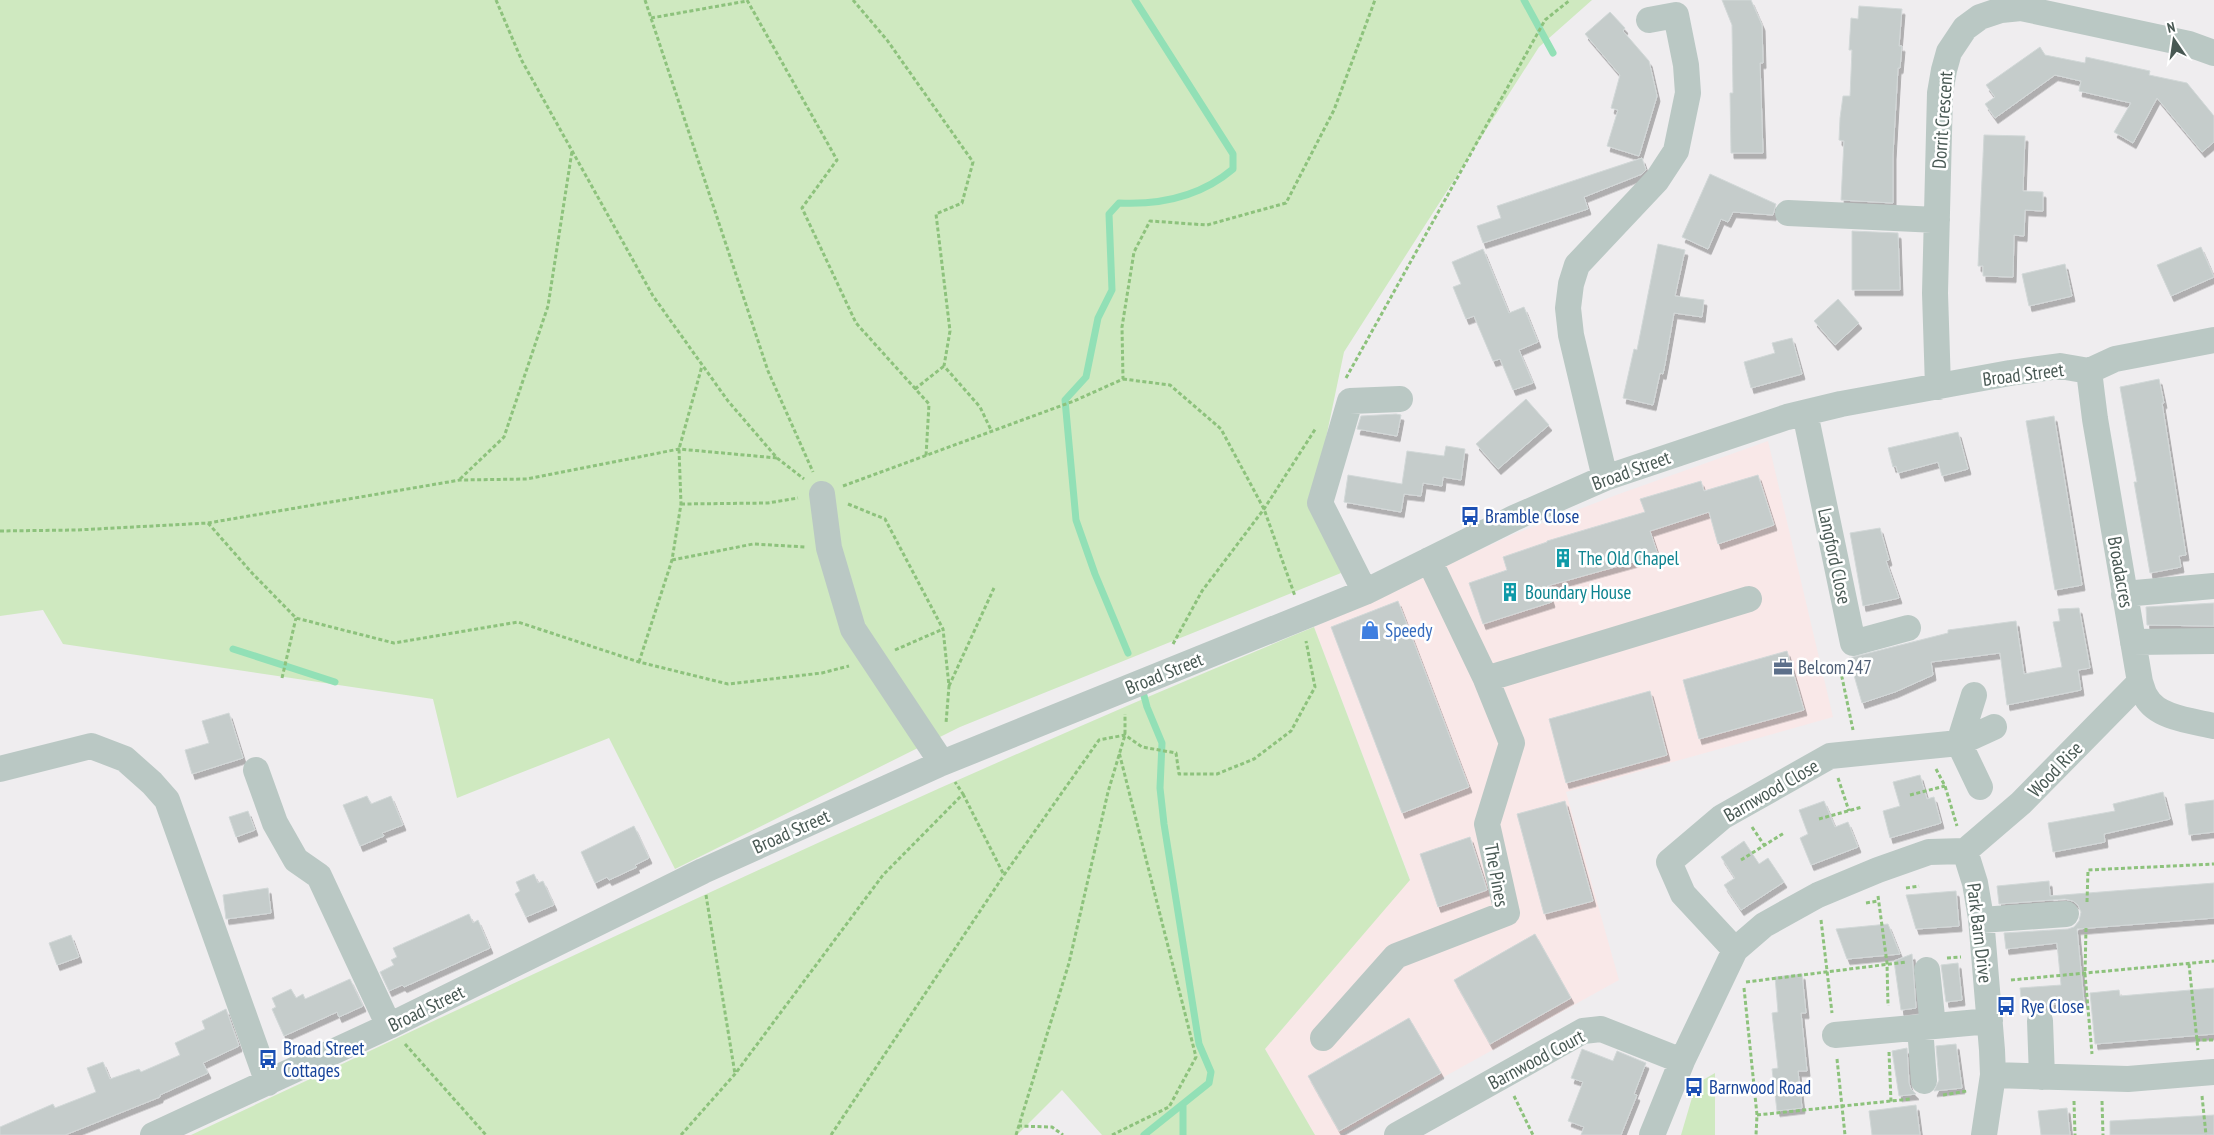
<svg xmlns="http://www.w3.org/2000/svg" width="2214" height="1135" font-family="'PT Sans Narrow',sans-serif">
<style>
.commercial{fill:#f9e8e8}
.green{fill:#cfe9c0}
.lines{fill:none;stroke-linecap:round;stroke-linejoin:round}
.stream{stroke:#92e0b6;stroke-width:7}
.building{fill:#c5cccb;stroke:#d2d8d8;filter:url(#shadow)}
.path{stroke:#8dc27c;stroke-width:3;stroke-dasharray:4 2.5;stroke-linecap:butt}
.minor{stroke:#bac8c4;stroke-width:26}
.labels{text-anchor:middle;stroke-width:5;stroke-linejoin:round;paint-order:stroke}
.street-label{font-size:19px;fill:#485853;stroke:#fff}
.transit-label{font-size:19px;fill:#164399;stroke:#fff;text-anchor:start}
.culture-label{font-size:19px;fill:#0d838f;stroke:#fff;text-anchor:start}
.shop-label{font-size:19px;fill:#366cbe;stroke:#fff;text-anchor:start}
.service-label{font-size:19px;fill:#4e5e75;stroke:#fff;text-anchor:start}
</style>
<defs>
<filter id="shadow"><feDropShadow dx="3" dy="5.5" stdDeviation="0" flood-color="#0004"/></filter>
</defs>
<rect width="100%" height="100%" fill="#efedef"/>
<path class="commercial" d="M1768,441L1833,717L1566,792L1619,980L1339,1135H1315L1265,1049L1410,879L1314,627L1514,534L1619,494Z"/>
<path class="green" d="M0,0H1592L1539,47L1344,352L1312,505L1341,573L960,727L675,869L609,738L457,798L433,699L63,644L43,610L0,616Z
M1314,627L1410,880L1265,1049L1315,1135H1102L1062,1090L1017,1135H191C563,960 934,784 1314,627Z
M1715,1073V1135H1681L1696,1084Z"/>
<g class="lines">
<path class="stream" d="M1524,0L1553,53
M233,649L335,682
M1128,653L1095,574L1076,520L1065,400L1086,377L1098,318L1112,290L1109,214L1119,203C1161,205 1200,197 1233,169V154L1135,0
M1143,692L1147,707L1162,743L1160,788L1164,824L1199,1044L1211,1072L1209,1083L1144,1135
M1183,1135V1104"/>
</g>
<path class="building" d="M1722,0H1751L1762,25L1763,63H1760L1763,153H1731L1730,93H1733L1732,25Z
M1859,6L1902,9L1899,46H1902L1900,68H1898L1893,154V203L1841,200L1844,141L1839,140L1840,118L1843,96H1850L1852,50H1849L1851,18L1858,19Z
M1610,12L1625,28L1623,31L1649,61L1657,96L1639,156L1607,146L1618,110L1611,108L1620,75L1585,34Z
M2040,47L2045,55L2085,63L2086,57L2150,71L2149,75L2187,83L2214,116V142L2202,152L2157,98L2133,143L2114,132L2131,103L2079,91L2081,81L2055,75L1995,118L1985,104L1995,97L1986,85Z
M1984,135L2025,136L2023,191L2043,192V211L2025,210L2024,236L2014,235L2013,277L1983,276V266H1978Z
M1642,158L1646,170L1642,174L1584,197L1588,209L1483,243L1477,226L1501,218L1497,206Z
M1710,174L1776,204L1773,215L1733,212L1728,222L1721,219L1708,249L1682,237Z
M1852,231L1898,233L1900,290H1852Z
M1658,244L1685,250L1675,296L1704,300L1702,317L1674,313L1665,364L1663,374L1660,373L1653,405L1623,398L1634,349L1637,350Z
M2201,247L2214,277L2171,296L2157,265Z
M1483,249L1509,313L1524,307L1538,342L1519,350L1533,383L1513,390L1500,359L1493,361L1474,316L1466,319L1453,287L1461,284L1452,262Z
M2065,264L2072,296L2029,306L2022,274Z
M1838,299L1859,323L1835,345L1814,321Z
M1792,338L1802,374L1751,388L1744,362L1775,353L1772,343Z
M2159,379L2164,403H2162L2186,555L2179,556L2181,567L2150,573L2134,482H2137L2120,387Z
M1526,399L1549,425L1498,469L1476,444Z
M1396,414L1401,415L1397,436L1357,429L1361,416Z
M2054,416L2082,585L2055,590L2026,421Z
M1958,432L1968,469L1942,476L1938,462L1898,473L1896,466L1893,467L1888,448Z
M1446,446L1465,449L1461,480L1443,477L1442,486L1423,483L1421,496L1404,494L1401,512L1344,502L1348,475L1402,484L1407,451L1444,456Z
M1758,475L1774,525L1718,544L1709,512L1650,531L1658,555L1547,586L1552,602L1483,624L1469,583L1507,570L1503,557L1547,542V541L1645,512L1640,499L1701,481L1704,491Z
M1880,528L1889,560L1886,561L1899,598L1863,606L1850,533Z
M1398,601L1469,787L1402,813L1331,627Z
M2214,603V626L2147,625L2146,607Z
M2079,608L2090,668L2078,670L2081,690L2007,705L2000,653L1931,662L1933,675L1895,692L1862,703L1849,658L1948,633V630L2016,621L2024,674L2062,667L2053,622L2060,621L2058,609Z
M1787,651L1804,710L1699,739L1683,680Z
M1650,691L1667,755L1566,783L1549,719Z
M229,713L243,758L192,774L185,750L209,743L202,721Z
M1920,775L1927,799L1934,797L1941,823L1890,838L1883,811L1900,806L1893,782Z
M2163,792L2170,819L2104,834L2105,842L2053,852L2048,823L2115,811L2113,804Z
M367,796L371,804L391,796L403,825L382,833L384,836L360,846L343,805Z
M2214,800V832L2189,835L2185,804Z
M1565,801L1593,901L1544,914L1517,814Z
M1824,801L1835,827L1848,822L1858,847L1811,865L1800,838L1808,834L1799,810Z
M248,811L255,830L236,837L229,817Z
M634,826L649,858L635,865L637,867L609,880L607,877L595,883L581,852Z
M1470,837L1487,890L1438,907L1420,854Z
M1744,841L1759,864L1768,858L1784,882L1741,910L1724,885L1735,878L1721,857Z
M534,874L538,883L543,881L554,905L526,917L515,894L520,891L516,882Z
M2049,881L2050,896L2214,883V918L2077,929L2084,1002L2022,1007L2020,988L2061,985L2057,943L2006,949L2004,933L2068,929L2074,927L2079,921L2081,912L2078,905L2073,901L2065,899L1999,904L1997,886Z
M268,888L271,913L226,919L223,895Z
M1956,891L1959,926L1916,929L1906,895Z
M469,914L473,923L478,920L490,948L404,987L402,985L389,991L380,972L394,965L391,960L397,957L393,948Z
M1888,924L1900,954L1847,959L1836,929Z
M1535,934L1571,998L1490,1044L1454,980Z
M71,935L79,957L57,965L49,943Z
M1912,954L1916,1008L1901,1010L1894,961Z
M1958,963L1962,1000L1946,1002L1941,965Z
M1802,974L1806,1013H1801L1807,1071H1798L1802,1108L1777,1111L1772,1069L1778,1068L1772,1013L1778,1012L1775,977Z
M350,979L363,1006L339,1017L337,1012L284,1036L272,1009L276,1007L272,998L291,989L296,998L303,994L305,999Z
M2214,988V1034L2095,1044L2090,993L2119,990L2120,996Z
M226,1009L239,1046L203,1063L208,1073L160,1095V1097L65,1135H0V1127L53,1104L55,1108L96,1092L87,1068L103,1062L110,1079L139,1069L141,1072L180,1055L175,1043L205,1029L202,1021Z
M1409,1018L1441,1073L1339,1131L1308,1076Z
M1956,1044L1962,1088L1934,1091L1939,1080L1936,1046Z
M1907,1048L1909,1083L1911,1089L1916,1094L1899,1096L1892,1051Z
M1582,1049L1613,1061L1617,1051L1646,1063L1634,1094L1637,1095L1621,1135H1581L1584,1127L1568,1121L1583,1082L1571,1078Z
M1916,1105L1920,1135H1872L1869,1111Z
M2067,1108L2070,1135H2041L2038,1111Z
M2214,1115V1135H2110V1121Z"/>
<g class="lines">
<path class="path" d="M496,0L522,61L653,296L728,401L777,458L804,479
M645,0L768,371L813,472
M747,0L837,160L802,208L856,323L929,404L926,456
M853,0L887,40L973,162L962,203L936,214L950,331L944,366L980,407L992,432
M651,18L747,1
M1346,378L1545,20L1570,0
M1123,379L1170,385L1221,429L1264,509L1295,596
M915,389L944,366
M460,479L504,437L548,306L572,151
M843,486L1074,401L1123,379L1122,327L1134,252L1150,221L1207,225L1286,203L1334,110L1375,0
M681,504L768,503L798,498
M848,504L885,519L943,629L949,686L946,723
M208,523L252,573L296,618L394,643L518,622L639,662L728,684L822,673L849,666
M0,531L77,530L208,523L460,480L527,479L679,449L777,458
M672,560L753,544L805,547
M1173,644L1202,591L1264,509L1316,428
M895,650L943,629
M639,662L672,560L681,504L679,449L702,366
M1839,663L1853,730
M282,678L296,618
M949,686L994,588
M1936,769L1945,786L1957,826
M1838,778L1849,811
M963,794L1004,875
M1910,795L1945,786
M1819,819L1862,807
M1752,827L1764,845
M1741,860L1784,833
M1906,888L1919,886
M706,895L735,1074
M1878,896L1887,963L1888,1006
M2087,902L2088,870L2214,864
M1866,903L1878,901
M1821,920L1832,1013
M2086,928L2085,974L2092,1054
M1947,958L1961,957
M2189,964L2198,1050
M2011,980L2214,961
M1746,982L1906,962
M1744,988L1757,1115L1756,1135
M2196,1040H2214
M405,1044L486,1135
M1889,1052L1891,1102
M1837,1059L1845,1135
M1943,1095L1967,1091
M1514,1096L1533,1135
M2202,1096L2206,1135
M2074,1101L2075,1135
M2102,1101L2103,1135
M1757,1115L1910,1099
M1018,1126L1052,1127L1063,1135
M681,1135L735,1074L883,875L963,794L955,782
M831,1135L1004,875L1099,740L1125,735L1142,747L1176,753L1179,774H1217L1254,759L1291,731L1315,687L1306,641
M1016,1135L1069,963L1108,792L1125,735V714
M1112,1135L1169,1107L1196,1057L1119,752"/>
<path class="minor" d="M1788,213L1937,220
M2089,371L2095,419L2140,682C2142,687 2143,693 2146,697C2157,718 2193,721 2214,726
M1938,387L1935,293L1940,93L1944,70L1949,52L1965,28L1980,17L2001,10L2021,8L2189,44L2214,53
M1805,413L1853,643L1908,628
M1605,478L1571,335L1568,308L1571,284L1577,265L1657,180L1676,151L1688,93L1686,65L1676,15L1649,20
M822,494L829,548L853,629L942,763
M1365,592L1320,503L1350,401L1400,399
M2124,594L2214,586
M2133,642L2214,641
M1486,679L1749,599
M1974,695L1959,743L1980,787
M0,769L91,746L125,759L152,783L167,800L268,1083
M256,770L275,823L296,860L319,876L389,1026
M1965,851L1975,883L1981,918L1992,1050L1993,1075L1984,1135
M1965,851L2021,803L2140,682
M1981,920L2066,914
M1735,950L1683,894L1669,862L1722,817L1830,756L1959,743L1994,727
M1927,970L1933,1026
M2040,1021L2042,1077
M1920,1027L1924,1081
M1835,1035L1990,1021
M1323,1038L1396,956L1507,913L1487,824L1512,743L1486,679L1429,560
M1993,1075L2128,1079L2214,1072
M153,1135L389,1026L703,871L942,763L1365,592L1514,518L1605,478L1787,417L1841,404L2010,373L2060,366L2089,371L2115,359L2214,340
M1397,1135L1583,1031L1601,1029L1682,1061
M1652,1135L1682,1061L1735,950L1764,925L1818,895L1878,870L1929,852L1965,851"/>
</g>
<defs>
<g id="bus-bare" transform="scale(1.5)"><path d="M-5-6H5V4H4V6H2V4H-2V6H-4V4H-5ZM-3.5-4V0h7V-4ZM-3.5 1.2v1.5H-2V1.2ZM2 1.2v1.5H3.5V1.2Z" fill="#1a4fb4" stroke="#fff" stroke-width="2.5" paint-order="stroke"/></g>
<g id="building-bare" transform="scale(1.5)"><path d="M-4-6H4V6H1V3H-1V6H-4ZM-2.5-4.3h1.7v1.8h-1.7ZM.8-4.3h1.7v1.8H.8ZM-2.5-1h1.7V.8h-1.7ZM.8-1h1.7V.8H.8Z" fill="#0f9aa8" stroke="#fff" stroke-width="2.5" paint-order="stroke"/></g>
<g id="shop-bare" transform="scale(1.5)"><path d="M-5-2.5h2.3a2.7 3.5 0 0 1 5.4 0H5L5.5 6h-11ZM-1.5-2.5h3a1.5 2.3 0 0 0-3 0Z" fill="#3f7fe0" stroke="#fff" stroke-width="2.5" paint-order="stroke"/></g>
<g id="office-bare" transform="scale(1.5)"><path d="M-6-3h4V-5.5h4V-3h4V5H-6ZM-1-4.5V-3h2v-1.5ZM-6 0V1H6V0Z" fill="#5c6f8a" stroke="#fff" stroke-width="2.5" paint-order="stroke"/></g>
</defs>
<g fill-rule="evenodd">
<use href="#bus-bare" x="1470" y="516"/>
<use href="#building-bare" x="1563" y="558"/>
<use href="#building-bare" x="1510" y="592"/>
<use href="#shop-bare" x="1370" y="630"/>
<use href="#office-bare" x="1783" y="667"/>
<use href="#bus-bare" x="2006" y="1006"/>
<use href="#bus-bare" x="268" y="1059"/>
<use href="#bus-bare" x="1694" y="1087"/>
</g>
<g class="labels">
<g class="street-label">
<text transform="translate(1942 120) rotate(-86)" y="7">Dorrit Crescent</text>
<text transform="translate(2023 374) rotate(-7)" y="7">Broad Street</text>
<text transform="translate(1631 470) rotate(-20)" y="7">Broad Street</text>
<text transform="translate(1835 556) rotate(78)" y="7">Langford Close</text>
<text transform="translate(2121 572) rotate(80)" y="7">Broadacres</text>
<text transform="translate(1164 673) rotate(-22)" y="7">Broad Street</text>
<text transform="translate(2055 769) rotate(-46)" y="7">Wood Rise</text>
<text transform="translate(1771 790) rotate(-30)" y="7">Barnwood Close</text>
<text transform="translate(791 831) rotate(-24)" y="7">Broad Street</text>
<text transform="translate(1497 875) rotate(80)" y="7">The Pines</text>
<text transform="translate(1980 933) rotate(83)" y="7">Park Barn Drive</text>
<text transform="translate(426 1008) rotate(-26)" y="7">Broad Street</text>
<text transform="translate(1536 1059) rotate(-28)" y="7">Barnwood Court</text>
</g>
<g class="transit-label">
<text x="1485" y="523">Bramble Close</text>
<text x="2021" y="1013">Rye Close</text>
<text x="283" y="1055">Broad Street<tspan x="283" dy="22">Cottages</tspan></text>
<text x="1709" y="1094">Barnwood Road</text>
</g>
<g class="culture-label">
<text x="1578" y="565">The Old Chapel</text>
<text x="1525" y="599">Boundary House</text>
</g>
<g class="shop-label">
<text x="1385" y="637">Speedy</text>
</g>
<g class="service-label">
<text x="1798" y="674">Belcom247</text>
</g>
</g>
<g transform="translate(2174 40) rotate(347)" stroke="#ffffff" stroke-width="4" paint-order="stroke">
<path d="M0-4L9 19L0 12L-9 19Z" fill="#485853"/>
<text y="-8" font-size="14" font-weight="bold" text-anchor="middle" fill="#485853">N</text>
</g>
</svg>
